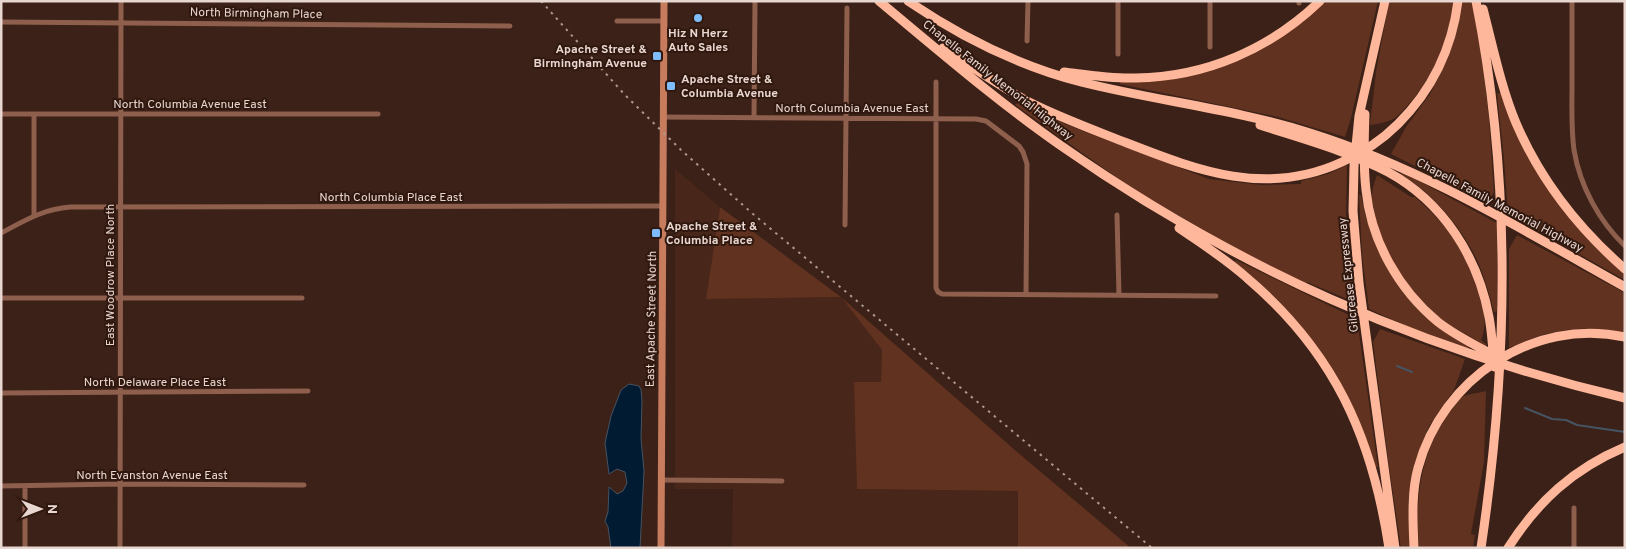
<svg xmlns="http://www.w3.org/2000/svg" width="1626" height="549" font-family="Overpass,sans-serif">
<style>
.built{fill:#48271a}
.green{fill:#61321f}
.water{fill:#011b32;stroke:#465361}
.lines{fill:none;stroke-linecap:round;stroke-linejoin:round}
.stream{stroke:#465361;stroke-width:2}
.minor{stroke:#8e5f4c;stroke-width:5}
.secondary{stroke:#c77c5e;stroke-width:7}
.motorway{stroke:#feb79b;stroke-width:9}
.rail{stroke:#ac978f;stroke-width:2;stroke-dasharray:2.5 5;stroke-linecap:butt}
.poi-dot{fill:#7ebdf9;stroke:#30180e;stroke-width:2}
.labels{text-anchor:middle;stroke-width:4;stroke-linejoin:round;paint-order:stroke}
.street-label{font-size:12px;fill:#e8d6d0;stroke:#30180e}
.poi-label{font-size:12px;font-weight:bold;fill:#e8d6d0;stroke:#30180e;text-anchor:start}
</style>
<rect width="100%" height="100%" fill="#3b2117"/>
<path class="built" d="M675,169L720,207L706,299L841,297L882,350L881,382H855L857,489L1018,491V548H732L733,489H675Z"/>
<path class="green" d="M1324,1H1378L1351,118L1345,137L1278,117L1120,84V81C1168,76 1218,76 1260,50C1282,37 1303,17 1324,1Z
M1389,1H1454C1451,40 1433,77 1407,106C1404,109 1400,114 1396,117C1390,122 1378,124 1370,125L1376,72Z
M1462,1H1472L1481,49L1489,119L1494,192L1488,203L1391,154L1406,127L1430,94L1448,58L1456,32Z
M1502,92L1528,155L1625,273V280L1508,214L1504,159L1497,94Z
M1020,101L1034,109L1065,124L1209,179L1261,185L1301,184V181L1328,174L1347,165L1346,215L1352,286L1347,299L1307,282L1306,284L1236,249L1130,187L1015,105Z
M1402,172L1497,223V311L1494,312C1490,297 1486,282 1480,267C1467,234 1432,190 1400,175Z
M1377,175L1411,197H1415C1425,206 1436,216 1445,227C1464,252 1495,308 1481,340L1486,344V346L1443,321L1416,296L1390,258L1375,219L1376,218C1371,198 1370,194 1377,175Z
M1359,195H1361L1367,221L1368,220L1394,278L1469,346L1467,349L1409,327L1369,309L1362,255Z
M720,207L841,297L1016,451L1131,548H1018V491L857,489L854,382H881L882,350L841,297L706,299Z
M1517,235L1625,293V333C1579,324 1551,329 1509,348V249Z
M1236,260L1357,319L1378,467H1375L1351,403L1277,301L1253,277L1233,263Z
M1380,329L1465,359L1454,390L1429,426L1414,465L1408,503L1410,548H1401L1388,459L1373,342Z
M1486,391L1484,462L1471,534L1475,535L1473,548H1419C1415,504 1419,462 1442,423C1446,415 1452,404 1460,398C1466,394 1479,393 1486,391Z"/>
<path class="water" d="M629,384L639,386L641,390L642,400L641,439L644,471L640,548H611L608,527L605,521L608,512L609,487L617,494L623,491L627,483L625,472L617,469L609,474L605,443L611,416L621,390Z"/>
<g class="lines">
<path class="stream" d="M1397,366L1412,372
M1525,408L1552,419L1566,420L1577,425L1625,432"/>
<path class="minor" d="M1210,1V47
M1572,1C1572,29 1572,57 1572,85C1572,107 1571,128 1574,150C1580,186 1599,221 1625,246
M1299,3V1
M617,21H664
M1,22L510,26
M1027,41L1028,1
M1118,54V1
M936,82V288L938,292L942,294L1216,296
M1,114H378
M663,117L976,119L986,121L1019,146L1023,152L1027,164L1026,295
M754,118L755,1
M34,215V115
M1117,215L1119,295
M845,225L847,8
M1,233C24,221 43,209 70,207L663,206
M1,298H302
M1,393L308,391
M661,480L782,481
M1,486L119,484L304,485
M25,486V548
M1574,508V548
M120,548L121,1"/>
<path class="secondary" d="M661,548L664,1"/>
<path class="motorway" d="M879,1C938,50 997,101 1060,145C1234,267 1418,349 1625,398
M908,1C961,37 1019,66 1081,82C1156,101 1235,109 1310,133C1422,168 1523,230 1625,287
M1385,1L1359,116L1354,166L1353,211L1359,283L1395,548
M1476,1C1512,181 1508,367 1481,548
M1483,9C1493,47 1501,87 1516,123C1540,179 1579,229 1625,269
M943,48C971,66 999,86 1029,102C1061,118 1094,130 1127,143C1199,171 1266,197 1342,162C1362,153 1382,140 1398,124C1431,91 1452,49 1458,1
M1064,72C1088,75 1112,79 1136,78C1206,77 1270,49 1320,1
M1365,114C1364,139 1363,165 1366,190C1371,241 1399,290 1438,322C1456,336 1477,346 1497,357
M1260,125C1303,139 1348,151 1388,172C1443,202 1478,257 1489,317C1492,333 1493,350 1494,367
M1179,228C1202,244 1226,259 1247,278C1334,352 1372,436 1389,548
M1414,548C1413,521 1411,494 1418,468C1442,379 1533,317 1625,337
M1508,548C1538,501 1573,469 1625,447"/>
<path class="rail" d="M541,1L625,95L681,150L753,214L1152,548"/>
</g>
<g class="poi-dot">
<circle cx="698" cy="18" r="5"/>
<rect x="652" y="51" width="10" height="10" rx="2.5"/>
<rect x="666" y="81" width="10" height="10" rx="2.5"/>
<rect x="651" y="228" width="10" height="10" rx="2.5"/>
</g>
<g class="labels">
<g class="street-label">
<text transform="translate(256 13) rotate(1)" y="4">North Birmingham Place</text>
<text transform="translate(998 80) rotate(38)" y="4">Chapelle Family Memorial Highway</text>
<text x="190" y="108">North Columbia Avenue East</text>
<text x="852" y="112">North Columbia Avenue East</text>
<text x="391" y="201">North Columbia Place East</text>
<text transform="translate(1500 205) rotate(28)" y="4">Chapelle Family Memorial Highway</text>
<text transform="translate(110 275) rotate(-90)" y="4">East Woodrow Place North</text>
<text transform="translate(1348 275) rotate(-96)" y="4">Gilcrease Expressway</text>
<text transform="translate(651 319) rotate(-89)" y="4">East Apache Street North</text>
<text x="155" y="386">North Delaware Place East</text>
<text x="152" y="479">North Evanston Avenue East</text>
</g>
<g class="poi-label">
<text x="698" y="37" text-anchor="middle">Hiz N Herz<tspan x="698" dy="14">Auto Sales</tspan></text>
<text x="647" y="53" text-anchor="end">Apache Street &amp;<tspan x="647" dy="14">Birmingham Avenue</tspan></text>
<text x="681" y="83">Apache Street &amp;<tspan x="681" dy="14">Columbia Avenue</tspan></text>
<text x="666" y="230">Apache Street &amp;<tspan x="666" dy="14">Columbia Place</tspan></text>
</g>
</g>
<rect width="1626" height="549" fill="none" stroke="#e8d6d0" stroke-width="5"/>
<g transform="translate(40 509) rotate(90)" stroke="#30180e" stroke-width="4" paint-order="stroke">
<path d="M0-4L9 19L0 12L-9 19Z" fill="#e8d6d0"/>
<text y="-8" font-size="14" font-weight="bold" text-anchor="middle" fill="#e8d6d0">N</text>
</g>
</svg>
